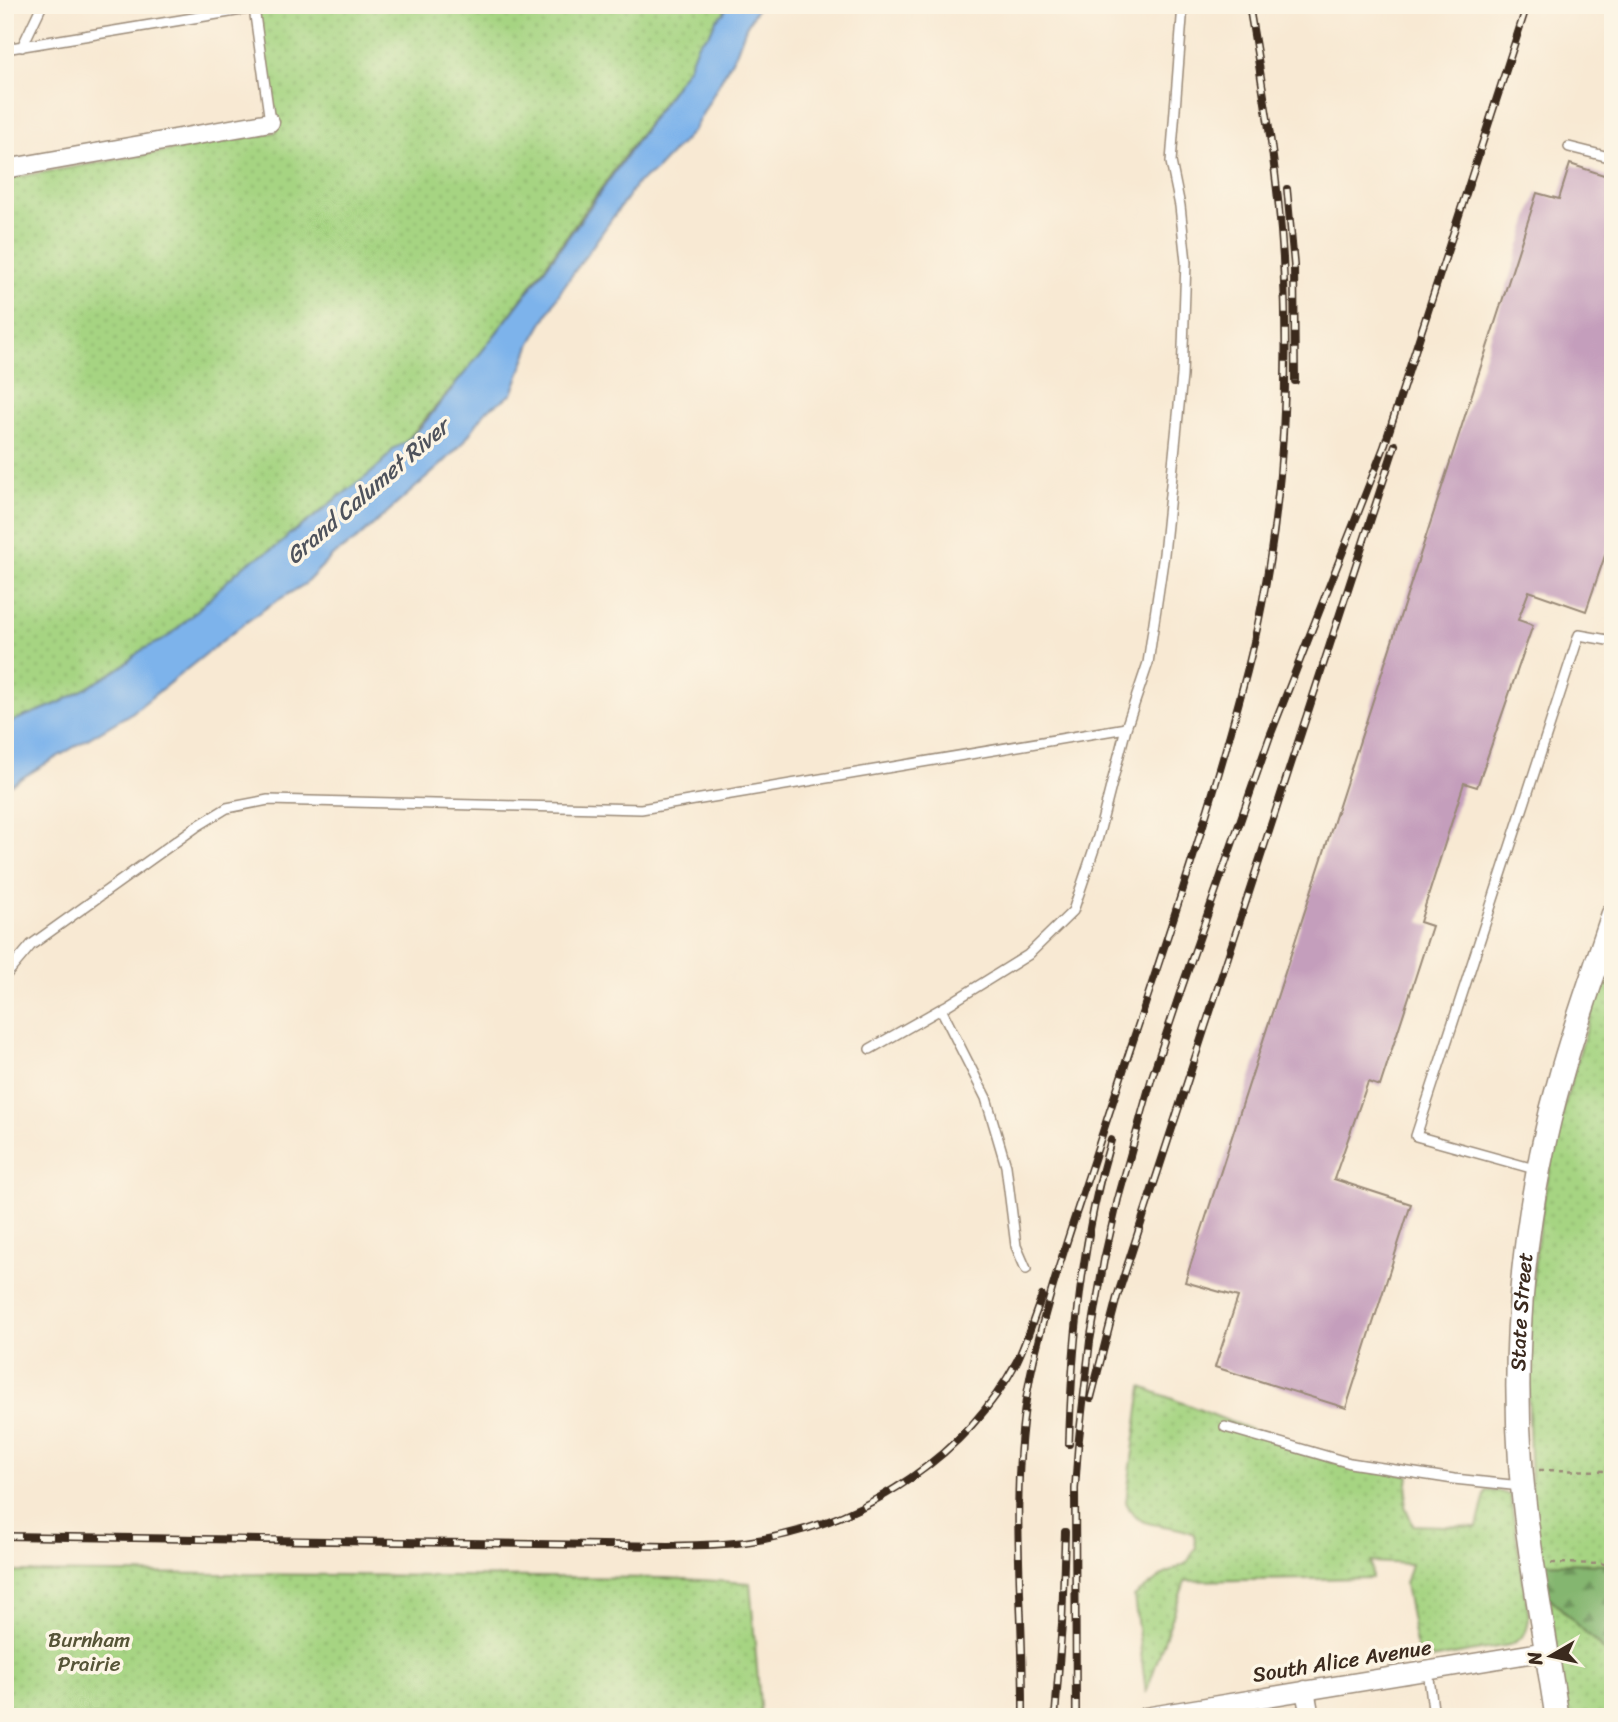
<svg xmlns="http://www.w3.org/2000/svg" width="1618" height="1722" font-family="Sriracha,sans-serif">
<style>
.green{fill:url(#green-dots);stroke:#707f50;stroke-width:2}
.forest{fill:url(#forest-firs);stroke:#607047;stroke-width:2}
.water{fill:#7db3eb;stroke:#5c6e84;stroke-width:2}
.building{fill:#c49ebc}
.lines{fill:none;stroke-linecap:round;stroke-linejoin:round}
.service-casing{stroke:#9a8a78;stroke-width:12}
.minor-casing{stroke:#9a8a78;stroke-width:21}
.tertiary-casing{stroke:#9a8a78;stroke-width:26}
.path{stroke:#9a8a78;stroke-width:2.5;stroke-dasharray:5 5;stroke-linecap:butt}
.service{stroke:#fff;stroke-width:9}
.minor{stroke:#fff;stroke-width:18}
.tertiary{stroke:#fff;stroke-width:23}
.rail-casing{stroke:#3b2a1e;stroke-width:8}
.rail{stroke:#fcf5e5;stroke-width:5;stroke-dasharray:16;stroke-linecap:butt}
.labels{text-anchor:middle;stroke-width:7;stroke-linejoin:round;paint-order:stroke}
.street-label{font-size:21px;fill:#3b2a1e;stroke:#fcf5e5}
.park-label{font-size:21px;fill:#565437;stroke:#fcf5e5}
.water-label{font-size:23px;font-style:italic;fill:#4f535c;stroke:#fcf5e5}
</style>
<defs>
<pattern id="green-dots" width="8" height="8" patternUnits="userSpaceOnUse" patternTransform="scale(1.75)"><rect width="8" height="8" fill="#a6d482"/><path d="M2 2h.1M6 6h.1" fill="none" stroke="#90b670" stroke-width="1.8" stroke-linecap="round"/></pattern>
<pattern id="forest-firs" width="22" height="20" patternUnits="userSpaceOnUse" patternTransform="scale(1.75)"><rect width="22" height="20" fill="#84b670"/><path d="M5 1l3.5 6h-7zM16 11l3.5 6h-7z" fill="#6d945b"/></pattern>
</defs>
<rect width="100%" height="100%" fill="#fcf5e5"/>
<filter id="ink" filterUnits="userSpaceOnUse"><feTurbulence type="fractalNoise" baseFrequency=".0143" numOctaves="2"/><feDisplacementMap in="SourceGraphic" scale="14" xChannelSelector="R" yChannelSelector="G"/><feConvolveMatrix kernelMatrix="1 2 1 2 8 2 1 2 1" color-interpolation-filters="sRGB"/></filter>
<filter id="wash" filterUnits="userSpaceOnUse"><feTurbulence type="fractalNoise" baseFrequency=".00686" numOctaves="4" result="noise"/><feDisplacementMap in="SourceGraphic" scale="28" xChannelSelector="R" yChannelSelector="G"/><feGaussianBlur stdDeviation="1.57" result="paint"/><feColorMatrix in="noise" values="0 0 0 0 0 0 0 0 0 0 0 0 0 0 0 0 0 1.4 0 .05"/><feComposite in="paint" operator="in"/></filter>
<g filter="url(#wash)">
<rect width="100%" height="100%" fill="#f8e9d3"/>
<path class="green" d="M255,5H727L724,13L716,20L710,33L698,43L689,66L517,305L469,368L401,447L394,448C378,471 355,485 332,502C318,513 305,525 288,535C285,545 256,557 246,565C218,588 195,616 166,638C158,643 149,646 142,650C135,654 131,660 125,664C111,675 81,691 65,700C45,710 24,715 5,725V179L277,132Z
M1613,944V1564L1534,1563C1530,1457 1523,1349 1537,1243C1550,1141 1582,1042 1613,944Z
M1142,1387L1330,1461L1409,1476L1405,1506L1413,1525L1477,1527L1486,1491H1498L1510,1495L1529,1617C1528,1632 1524,1639 1509,1645L1419,1661L1405,1584L1411,1564L1371,1562L1372,1578L1185,1581L1146,1693L1134,1597L1163,1575L1187,1563L1196,1547L1194,1534C1166,1519 1140,1535 1126,1502Z
M5,1572L667,1578L750,1583L761,1717H5Z
M1548,1596L1613,1659V1717H1568Z"/>
<path class="forest" d="M1542,1563L1613,1564V1659L1548,1596Z"/>
<path class="water" d="M727,5H759L746,27L737,51L693,131L654,172L638,182L562,289L531,343L512,394L486,411L463,443L442,464L356,540L332,556L305,584L270,605L241,626L133,712L5,788V725C24,715 45,710 65,700C81,691 111,675 125,664C131,660 135,654 142,650C149,646 158,643 166,638C194,616 218,588 245,565C256,557 284,546 288,535C305,525 318,514 332,502C355,484 378,472 394,448C411,444 434,410 446,396C533,291 611,178 689,66L698,43L710,33L716,20L724,13Z"/>
<g id="blocks">
<path class="building" d="M1570,164L1613,178V532L1586,611L1529,591L1518,620L1533,625L1477,787L1464,783L1420,922L1432,926L1380,1086L1368,1082L1334,1179L1411,1204L1346,1408L1215,1367L1238,1297L1185,1282L1537,193L1559,199Z"/>
</g>
</g>
<g filter="url(#ink)">
<use href="#blocks" fill-opacity="0" stroke="#9a8a78" stroke-width="2"/>
<g class="lines">
<g class="service-casing">
<path id="service" d="M22,47L42,5
M5,49L254,8L270,122
M1569,147L1613,158
M5,976L31,945L196,827L227,808L268,800L641,809L1126,728
M941,1009L986,1098L1006,1166L1016,1246L1026,1269
M870,1049L946,1006L1028,955L1073,911L1098,837L1126,728L1148,663L1164,554L1182,376L1186,262L1180,206L1171,162L1183,5
M1538,1170L1416,1136L1579,635L1613,641
M1225,1427L1350,1463L1454,1479L1521,1486
M1428,1670L1434,1717"/>
</g>
<g class="minor-casing">
<path id="minor" d="M5,169L270,122
M1305,1690L1310,1717
M1145,1717L1547,1651"/>
</g>
<g class="tertiary-casing">
<g id="tertiary">
<path id="s1" d="M1557,1717C1545,1635 1528,1553 1521,1470C1511,1338 1525,1199 1562,1072C1577,1019 1596,967 1613,915"/>
</g>
</g>
<path class="path" d="M1539,1470L1613,1471
M1551,1563L1613,1564"/>
<use href="#service" class="service"/>
<use href="#minor" class="minor"/>
<use href="#tertiary" class="tertiary"/>
<g class="rail-casing">
<path id="rail" d="M1287,189L1294,265L1295,381
M1091,1398L1117,1297L1395,445
M1069,1444C1072,1342 1082,1238 1111,1140
M5,1536L669,1546C701,1545 733,1545 764,1539C868,1520 967,1455 1017,1361C1027,1340 1034,1317 1042,1296
M1023,1717C1024,1613 1010,1503 1026,1400C1040,1314 1071,1230 1098,1147C1147,996 1200,847 1241,694C1280,553 1291,403 1283,258C1278,173 1263,89 1249,5
M1055,1717L1062,1624L1065,1532
M1076,1717L1075,1489L1078,1447L1090,1341L1104,1260L1118,1199L1152,1077L1182,987L1270,736L1384,447L1527,5"/>
</g>
<use href="#rail" class="rail"/>
</g>
</g>
<g class="labels">
<g class="street-label">
<text dy="7" stroke="none"><textPath href="#s1" startOffset="408">State Street</textPath></text>
<text transform="translate(1342 1661) rotate(-9)" y="7">South Alice Avenue</text>
</g>
<g class="park-label">
<text x="89" y="1647">Burnham<tspan x="89" dy="24">Prairie</tspan></text>
</g>
<g class="water-label">
<text transform="translate(367 491) rotate(-41)" y="8">Grand Calumet River</text>
</g>
</g>
<rect width="1618" height="1722" fill="none" stroke="#fcf5e5" stroke-width="28"/>
<g transform="translate(1551 1656) rotate(261)" stroke="#fcf5e5" stroke-width="5" paint-order="stroke">
<path d="M0-5L12 26L0 18L-12 26Z" fill="#3b2a1e"/>
<text y="-10" font-size="19" font-weight="bold" text-anchor="middle" fill="#3b2a1e">N</text>
</g>
</svg>
